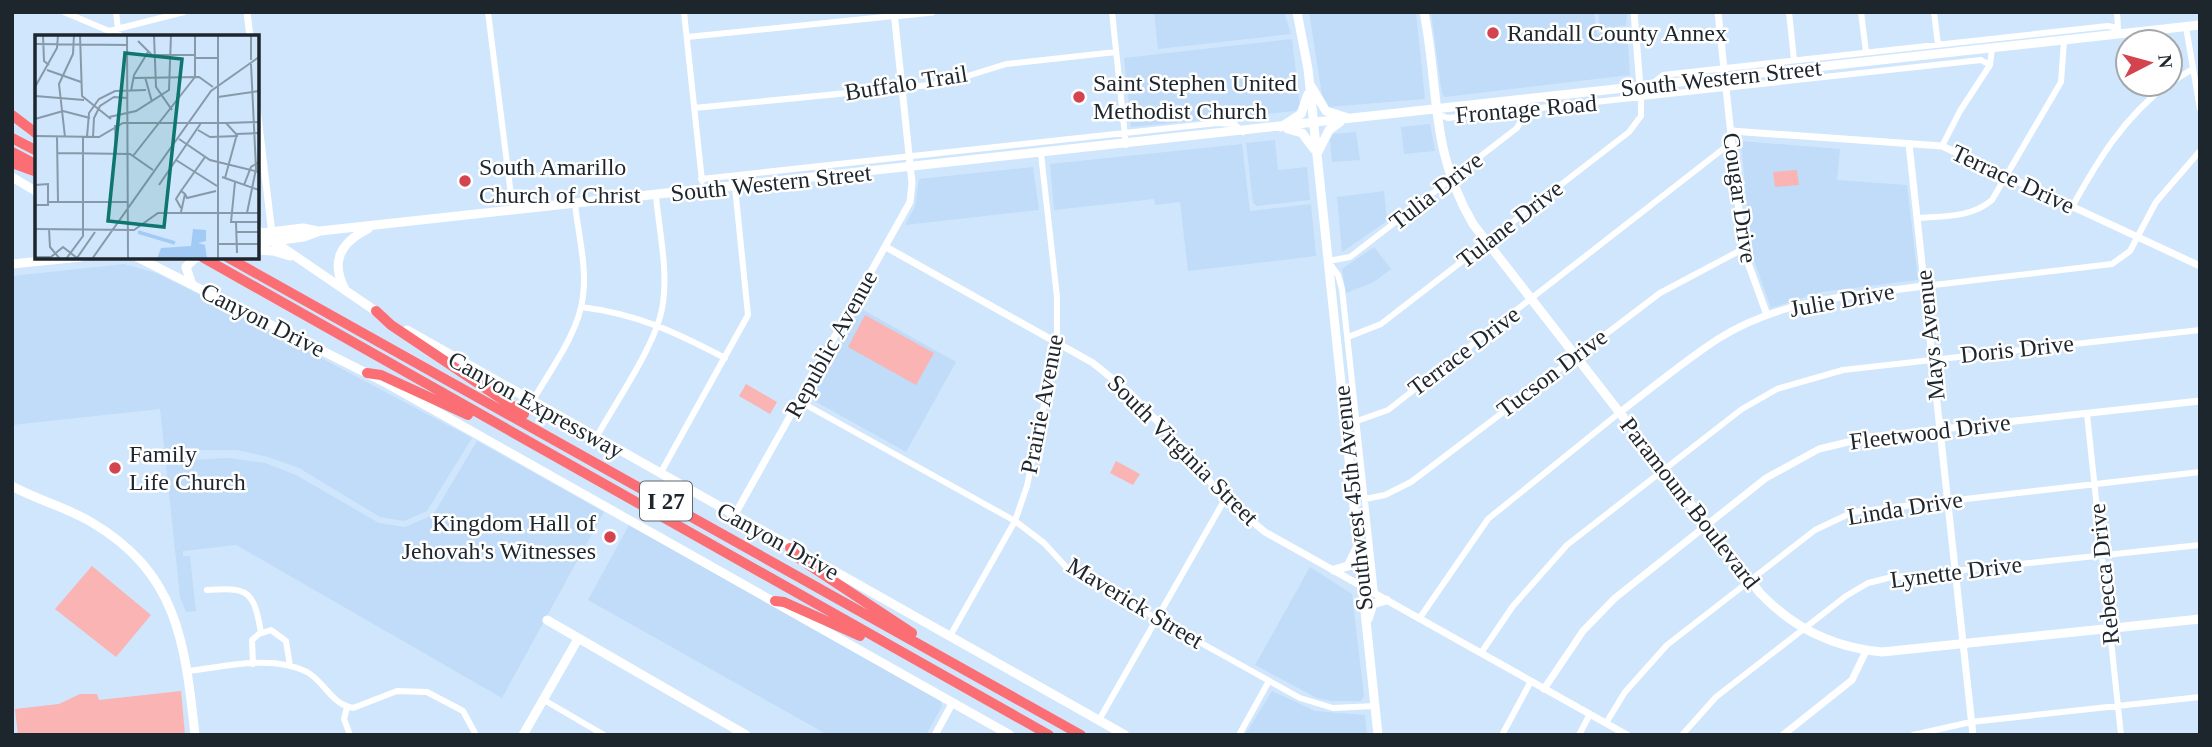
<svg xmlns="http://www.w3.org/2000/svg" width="2212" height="747" font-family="'Times New Roman',serif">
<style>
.built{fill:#c1dcf8}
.green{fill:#f9b4b3}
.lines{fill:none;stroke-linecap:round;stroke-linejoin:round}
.minor{stroke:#fff;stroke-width:6}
.tertiary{stroke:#fff;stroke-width:7}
.secondary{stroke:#fff;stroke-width:9}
.motorway{stroke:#fb6e74;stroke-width:10}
.poi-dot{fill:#d4444f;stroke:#fff;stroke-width:2.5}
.labels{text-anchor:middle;stroke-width:5;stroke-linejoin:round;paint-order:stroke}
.shield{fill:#fff;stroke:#61666c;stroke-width:2}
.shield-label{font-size:23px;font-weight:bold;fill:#1d252d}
.poi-label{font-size:24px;fill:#1d252d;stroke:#fff;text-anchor:start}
.street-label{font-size:24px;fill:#1d252d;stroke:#fff}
.inset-river{fill:none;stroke:#a1cbf5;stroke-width:3.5}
.inset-road{fill:none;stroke:#8899a9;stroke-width:2}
.view{fill:#0f766e;fill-opacity:0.15;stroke:#0f766e;stroke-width:3.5}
.inset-edge{fill:none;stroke:#1d252d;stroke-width:3.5}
</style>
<rect width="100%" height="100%" fill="#d0e6fc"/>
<path class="built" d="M1154,12H1284L1291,34L1158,49Z
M1309,12H1416L1425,99L1328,107L1322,95Z
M1431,12H1594L1597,34L1627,30L1630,75L1445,97L1442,94Z
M1598,12H1627L1626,26L1600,28Z
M1292,39L1300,107L1296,111L1131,127L1124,58Z
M1430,124L1435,151L1404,154L1401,127Z
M1356,132L1360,160L1332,162L1330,140L1333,134Z
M1275,140L1278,170L1307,167L1310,200L1257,206L1253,203L1246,143Z
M1741,141L1840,149L1837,180L1907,185L1918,280L1821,292L1771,308L1751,252Z
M1242,144L1250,211L1311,204L1316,256L1188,271L1180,202L1155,205L1154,199L1054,210L1050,164Z
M1033,167L1039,210L905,225L915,207L919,179Z
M1384,191L1387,221L1342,252L1337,197Z
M1374,247L1391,269L1374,282L1346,293L1342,269Z
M124,264L156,273L229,309L472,438L427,511L404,521L380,517L299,468L268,457L237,450H200L173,453V461L228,458L265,463L296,475L379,523L405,527L433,515L477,441L604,512L502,698L236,545L183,551V556H190L196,611L186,612L180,597L160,409L12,425V276Z
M860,308L956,362L906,452L811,399V395Z
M629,525L941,701L942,706L926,735H828L588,600Z
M1310,567L1352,594L1364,696L1361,701H1331L1317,698L1255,665Z
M1272,691L1315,711L1365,715L1367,735H1245Z"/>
<path class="green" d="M1797,170L1799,185L1775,187L1773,172Z
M865,315L934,353L916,385L848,347Z
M746,384L777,402L770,414L739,396Z
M1116,461L1140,474L1133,485L1110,473Z
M92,566L151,615L116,657L55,609Z
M181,691L185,735H18L15,709L59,704L80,694H97L99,700Z"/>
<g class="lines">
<path class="minor" d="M64,12L109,31L184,12
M116,12L119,37
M488,12L513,211
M684,12L702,181
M1112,12L1126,145
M1789,12L1794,60
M1861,12L1866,52
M1934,12L1938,45
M2117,12L2118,29
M2186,27L2200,109
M687,37L894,16
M2170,83L2191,70
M1651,85L1663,75L2108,26L2118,28
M694,108L930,85L958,79L1006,64L1116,52
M1436,114L1448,118L1981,60L1990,65
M1942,146L1960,111L1990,65L1992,49
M701,179L1217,123L1234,124L1243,132
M2072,207C2098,160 2124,117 2168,84
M1917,218C1943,216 1971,218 1992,200L2061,82L2064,41
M1925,286L2112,264L2130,251L2156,202L2200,151
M581,307C638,314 675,332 725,358
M1348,337L1381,324L1629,132L1641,116V96
M799,401L1015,521L1044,543L1068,569L1300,698L1333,708L1375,706
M532,402C550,370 579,333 583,296C587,266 578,233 575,204
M2087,414L2121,735
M1357,421L1388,410L1732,142
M596,438C616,401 658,343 663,303C668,269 659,230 656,196
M660,474L748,315L735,187
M1365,499L1385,495L1411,482L1660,293L1743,249
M207,590C249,587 254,591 261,633
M1375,594L1342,289L1338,275L1328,261L1350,257L1517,128L1522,119L1520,100
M1419,619L1488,519L1619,413
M950,636L1015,521L1027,486L1057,342V297L1041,154
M1481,653L1513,606L1567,545L1742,409L1777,389L1843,370L2200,330
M253,664L252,640L259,634L271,630L286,641L290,666
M188,671C225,667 272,654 307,672C325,682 331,704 353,708L397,691L427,692L463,711L476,735
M544,700L604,735
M347,707L344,719L350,735
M1099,720L1225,499
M1606,723L1625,692L1667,645L1815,530L1853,512L2200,472
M1239,735L1269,681
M1502,735L1531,681
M1579,735L1590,714
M1682,735L1716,697L1846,596L1868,583L1888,578L2200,545
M1913,735L1971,722L2200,697"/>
<path class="tertiary" d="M247,12L250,37
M1634,12L1640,87
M1718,12L1743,249L1767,315
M894,16L932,12
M257,108L272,234
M1731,131L1942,146L2200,266
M1909,144L1973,735
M886,247L1093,363L1130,393L1159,423L1225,499L1265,532L1627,735
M1619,413C1652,388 1684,361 1718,339C1781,299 1854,295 1925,286
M734,516L910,202L912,183L894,12
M1544,689L1583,631L1615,598L1766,478L1819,449L1869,437L2200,401
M935,735L953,702
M1783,735L1852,680L1866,651"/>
<path class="secondary" d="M1297,12L1308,69L1378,735
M1424,12C1440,93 1429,148 1473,224L1760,593C1792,627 1834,648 1882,652L2200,619
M1311,86L1326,111L1348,118
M1281,127L1301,114L1308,94
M1288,129L1302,133L1314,149
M1318,152L1329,130L1340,122
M12,177L37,192
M257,230L380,314
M262,233L303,228L318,231
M257,243L304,237L320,231L2200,25
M257,250L273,251L290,256
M137,257L388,384L1010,735
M12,264L81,257
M192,285L186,267L195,258L201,257
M346,291C329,262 341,242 368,229
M407,330L1125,735
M12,486C37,500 66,507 91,522C178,573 185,643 195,735
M1334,570L1348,566L1357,548
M1368,619L1373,604L1386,600
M547,620L746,735
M523,735L578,639"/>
<path class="motorway" d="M12,115L37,134
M12,138L37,151
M12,152L37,165
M12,163L37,172
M202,257L1049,735
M227,257L1081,735
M376,311L391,325L524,414
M367,373L381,375L468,415
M790,548L800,559L912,633
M775,601L784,602L860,636"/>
</g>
<g class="poi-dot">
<circle cx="1493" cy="33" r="7"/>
<circle cx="1079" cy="97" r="7"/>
<circle cx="465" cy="181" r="7"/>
<circle cx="115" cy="468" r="7"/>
<circle cx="610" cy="537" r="7"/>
</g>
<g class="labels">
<rect class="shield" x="640" y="481.5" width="52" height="39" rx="5"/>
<g class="shield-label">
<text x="666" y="509">I 27</text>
</g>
<g class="poi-label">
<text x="1507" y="41">Randall County Annex</text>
<text x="1093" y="91">Saint Stephen United<tspan x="1093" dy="28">Methodist Church</tspan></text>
<text x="479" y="175">South Amarillo<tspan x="479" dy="28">Church of Christ</tspan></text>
<text x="129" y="462">Family<tspan x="129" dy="28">Life Church</tspan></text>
<text x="596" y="531" text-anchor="end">Kingdom Hall of<tspan x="596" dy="28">Jehovah's Witnesses</tspan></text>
</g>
<g class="street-label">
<text transform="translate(1721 78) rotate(-6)" y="8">South Western Street</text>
<text transform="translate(906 83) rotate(-9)" y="8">Buffalo Trail</text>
<text transform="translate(1526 109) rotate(-5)" y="8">Frontage Road</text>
<text transform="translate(2013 179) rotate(25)" y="8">Terrace Drive</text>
<text transform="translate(771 183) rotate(-6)" y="8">South Western Street</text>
<text transform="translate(1436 191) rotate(-38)" y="8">Tulia Drive</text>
<text transform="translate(1740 198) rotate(82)" y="8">Cougar Drive</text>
<text transform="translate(1510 224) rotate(-38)" y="8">Tulane Drive</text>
<text transform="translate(1842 300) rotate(-10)" y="8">Julie Drive</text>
<text transform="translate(263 320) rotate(27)" y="8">Canyon Drive</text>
<text transform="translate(1930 335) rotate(-96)" y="8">Mays Avenue</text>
<text transform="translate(831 344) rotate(-61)" y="8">Republic Avenue</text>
<text transform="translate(2017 349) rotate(-6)" y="8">Doris Drive</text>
<text transform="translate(1464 351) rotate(-37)" y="8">Terrace Drive</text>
<text transform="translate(1552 373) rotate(-37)" y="8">Tucson Drive</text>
<text transform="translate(1042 404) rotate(-79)" y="8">Prairie Avenue</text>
<text transform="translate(536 405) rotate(29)" y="8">Canyon Expressway</text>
<text transform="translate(1930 432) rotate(-7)" y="8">Fleetwood Drive</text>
<text transform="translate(1183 450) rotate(45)" y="8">South Virginia Street</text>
<text transform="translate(1353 498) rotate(-96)" y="8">Southwest 45th Avenue</text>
<text transform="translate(1690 503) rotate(52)" y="8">Paramount Boulevard</text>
<text transform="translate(1905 508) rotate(-9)" y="8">Linda Drive</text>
<text transform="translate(778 541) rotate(29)" y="8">Canyon Drive</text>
<text transform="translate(1956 572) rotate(-7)" y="8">Lynette Drive</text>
<text transform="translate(2104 574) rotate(-96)" y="8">Rebecca Drive</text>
<text transform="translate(1135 603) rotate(31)" y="8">Maverick Street</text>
</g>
</g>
<g transform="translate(35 35)">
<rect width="224" height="224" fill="#d0e6fc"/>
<path d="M158,194L171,195V206L163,208L170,210L172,223L122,224L126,213L156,211Z" fill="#a1cbf5"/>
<path class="inset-river" d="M103,197L140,208"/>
<path class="inset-road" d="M8,0L9,26L14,30M45,0L47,61L76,84M92,0L93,224M119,0L121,52L137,75M183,0V224M216,0V25M103,6L117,20H160M0,9L92,10M160,23H183M12,35L46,47M110,42L117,67M99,43L164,42L178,52M0,52L22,13L23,0M96,56L99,40L113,17M0,61L49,65M183,62L224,56M74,82L101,76L134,55L136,0M0,84L28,76L55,83M191,88L224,87M80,90L81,119M163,95L175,102L203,101M0,101L64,102L88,88H191L201,99L224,98M22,102L23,167M30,102L24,49L38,19L39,0M52,102L54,78L64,64L80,56L111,55M58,102L59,83L65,71L79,62L92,63M144,104L175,125L224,137M22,118L95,119L118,135M98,121L160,42V0M141,125L182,151M187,142L224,155M190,143L202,99M200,147L196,187H224M0,150L13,149V170H0M124,150L166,88M209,150L216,132L224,127M146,156L170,122M150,159L152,163L181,156M13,167H93M146,173L141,164L146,156L150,159L146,177M212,178L221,134L216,29M201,187L202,218M0,194L99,195L123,178H224M14,194L15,212L25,224M202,197H224M183,209H224M0,222H16L28,212L42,223M42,223L60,197M31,224L48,201V102M57,224L176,56L224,22"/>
<path class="view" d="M90,18L147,24L129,192L73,186Z"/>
<rect width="224" height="224" class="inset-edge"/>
</g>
<rect width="2212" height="747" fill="none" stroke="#1d252d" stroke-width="28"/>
<g transform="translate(2149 63) rotate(84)"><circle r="33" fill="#ffffff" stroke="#a5a8ab" stroke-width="2"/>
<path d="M0-5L12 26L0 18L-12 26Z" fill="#d4444f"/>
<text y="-10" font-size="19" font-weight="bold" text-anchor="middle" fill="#1d252d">N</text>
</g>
</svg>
